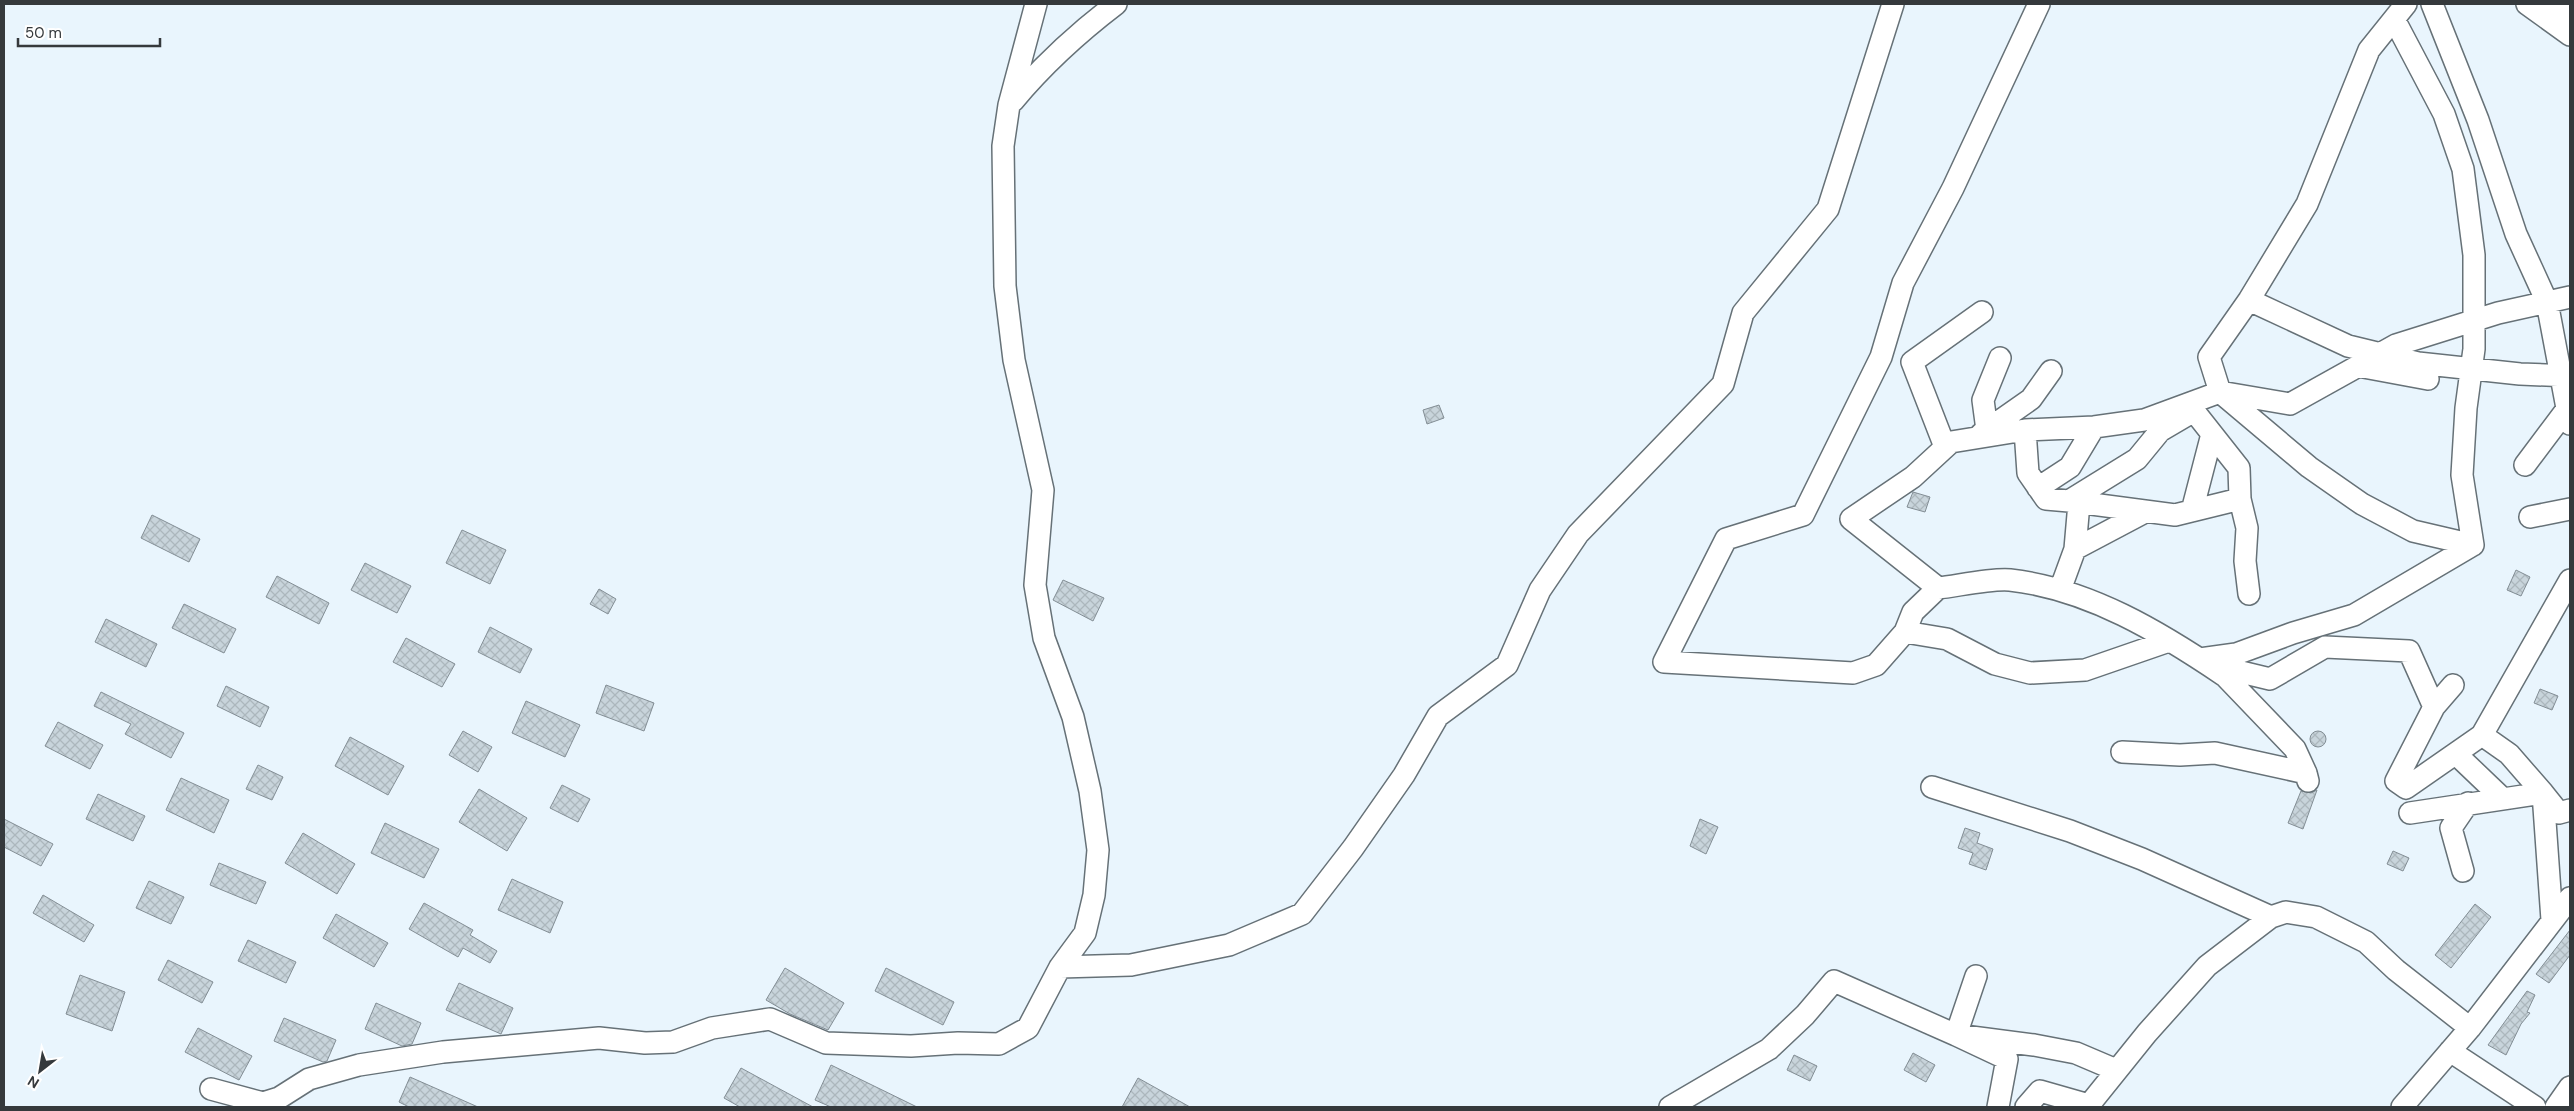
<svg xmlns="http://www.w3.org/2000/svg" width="2574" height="1111" font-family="'DM Sans',sans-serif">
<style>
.building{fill:url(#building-cross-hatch);stroke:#838e95}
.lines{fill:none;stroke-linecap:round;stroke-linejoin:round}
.minor-casing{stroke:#667177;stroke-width:24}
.minor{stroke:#fff;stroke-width:21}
</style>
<defs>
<pattern id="building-cross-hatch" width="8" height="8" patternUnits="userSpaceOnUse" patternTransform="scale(1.25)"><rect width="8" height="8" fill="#c8d4db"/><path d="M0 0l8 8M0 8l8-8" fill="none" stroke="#acb7bd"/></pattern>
</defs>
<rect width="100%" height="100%" fill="#e9f5fd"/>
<path class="building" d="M1439,405L1444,418L1427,424L1423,410Z
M1913,492L1930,497L1925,512L1907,507Z
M152,515L200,539L189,562L141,538Z
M462,530L506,550L490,584L446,563Z
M365,563L411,586L397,613L351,590Z
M2516,570L2530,577L2521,596L2507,590Z
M277,576L329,603L319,624L266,597Z
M1063,580L1104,598L1093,621L1053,600Z
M599,589L616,599L608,614L590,604Z
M184,604L236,629L224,653L172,628Z
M106,619L157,644L146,667L95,642Z
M490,627L532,649L520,673L478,652Z
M406,638L455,664L442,687L393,662Z
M606,685L654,703L644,731L596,713Z
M226,686L269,707L260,727L217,706Z
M2540,689L2558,696L2552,710L2534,703Z
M101,692L184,733L171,758L125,734L131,724L94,706Z
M526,701L580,725L565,757L512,733Z
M58,722L103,745L90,769L45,746Z
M2310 739a8 8 0 1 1 16 0a8 8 0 1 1-16 0Z
M463,731L492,747L478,772L449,755Z
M350,737L404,766L388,795L335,766Z
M258,765L283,777L272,800L246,789Z
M181,778L229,800L214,833L166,810Z
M562,785L590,799L578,822L550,808Z
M479,789L527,818L507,851L459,822Z
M2317,790L2303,829L2288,823L2301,791L2311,793Z
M98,794L145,816L133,841L86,819Z
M4,819L53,844L41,866L4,847Z
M1700,819L1718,827L1706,854L1690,846Z
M385,823L439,849L424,878L371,853Z
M1965,828L1980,833L1977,843L1993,849L1986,870L1969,864L1973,853L1958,848Z
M303,833L355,864L337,894L285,863Z
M2393,851L2409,858L2403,871L2387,864Z
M219,863L266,882L256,904L210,885Z
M512,879L563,902L550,933L498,910Z
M149,881L184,897L171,924L136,908Z
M43,895L94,925L84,942L33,913Z
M424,903L473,930L470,935L497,951L490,963L463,948L458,957L409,929Z
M2475,904L2491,917L2451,968L2435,955Z
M336,914L388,943L374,967L323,938Z
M2570,930V955L2549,983L2536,974Z
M248,940L296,962L286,983L238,961Z
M168,960L213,982L202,1003L158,980Z
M785,968L844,1003L828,1030L790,1014L766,1000Z
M886,968L954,1002L943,1025L875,991Z
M80,975L125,992L112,1031L66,1014Z
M459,983L513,1008L501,1034L446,1010Z
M2527,991L2535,995L2527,1012L2530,1013L2521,1024L2506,1055L2488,1045Z
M376,1003L421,1023L412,1044L402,1046L365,1029Z
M284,1018L336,1040L327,1061L323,1062L274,1041Z
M198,1028L252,1056L239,1080L185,1052Z
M1913,1053L1935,1065L1926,1082L1904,1070Z
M1794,1055L1817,1066L1810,1081L1787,1070Z
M831,1065L917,1107H831L815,1100Z
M741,1068L813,1107H740L724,1098Z
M410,1077L478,1107H409L399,1102Z
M1138,1078L1190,1107H1122Z"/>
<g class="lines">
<g class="minor-casing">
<path id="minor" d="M2039,4L1953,188L1903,283L1881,357L1803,515L1726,539L1664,662L1853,673L1876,665L1905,632L1913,612L1938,588L1851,519L1913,477L1951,442L2025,430L2094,427L2144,420L2220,392L2209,357L2249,300L2307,204L2369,50L2406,4
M2432,4L2478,120L2516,234L2547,302L2570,424
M2527,4L2570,35
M2552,4L2570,20
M2394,19L2444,114L2463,169L2474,255V349L2466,408L2462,475L2473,545
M1013,101C1043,65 1078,33 1116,4
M2249,300L2348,346L2418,363L2520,374L2570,376
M2358,366L2428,379
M2194,411L2239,468L2240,499L2247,528L2245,561L2249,594
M2189,414L2160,431L2137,459L2069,501L2175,515L2240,499
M1987,430L1983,400L2000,358
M2025,430L2028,473L2046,499L2069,501
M1981,434L2031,399L2051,371
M1945,447L1912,362L1982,312
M2525,465L2570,405
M2038,488L2070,467L2094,427
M2192,511L2212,434
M2530,517L2570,509
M2473,545L2413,531L2362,504L2309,467L2220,392L2290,404L2396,345L2498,313L2570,297
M2075,549L2079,503
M1938,588C1957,586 1992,578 2010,580C2089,589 2160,632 2225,676L2241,672L2270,679L2325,647L2409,651L2434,707L2396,781L2406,788L2482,735
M2060,590L2075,549L2145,512
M1905,632L1947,639L1995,664L2030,673L2085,670L2169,641
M2200,659L2236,654L2293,633L2354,615L2473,545
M2230,666L2225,676L2295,749L2306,773
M2434,707L2453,685
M2122,752L2180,755L2215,753L2306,773L2308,781
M2457,755L2502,798
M1932,787L2070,831L2142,859L2271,917
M2410,813L2543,793L2559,813L2570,810
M2463,871L2451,828L2468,803
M2552,920L2543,793L2509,754L2482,735L2570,580
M1060,967L1131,965L1229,945L1302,914L1353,848L1404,775L1438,716L1507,665L1540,590L1578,534L1723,384L1743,313L1828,209L1893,4
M1976,976L1956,1035L2007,1059L1998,1107
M2450,1051L2535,1107
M211,1089L263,1103L279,1098L309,1079L359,1065L443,1052L599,1038L645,1043L673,1042L712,1028L770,1019L826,1043L911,1046L958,1043L999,1044L1028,1028L1060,967L1085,933L1094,895L1098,850L1090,791L1073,717L1044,638L1035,585L1043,490L1014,360L1005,286L1003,146L1009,105L1036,4
M1670,1107L1769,1049L1805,1015L1834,981L1956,1035L2034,1045L2076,1053L2116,1070
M2026,1107L2040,1091L2089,1105L2147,1033L2207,966L2271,917L2286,912L2316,917L2366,942L2396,970L2470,1028
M2402,1107L2470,1028L2570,898
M2556,1107L2570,1087"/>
</g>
<use href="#minor" class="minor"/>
</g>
<rect width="2574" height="1111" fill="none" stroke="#35393c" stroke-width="10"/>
<g transform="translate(40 1071) rotate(211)" stroke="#ffffff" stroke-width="4" paint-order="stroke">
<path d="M0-4L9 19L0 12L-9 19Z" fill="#35393c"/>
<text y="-8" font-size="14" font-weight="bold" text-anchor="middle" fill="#35393c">N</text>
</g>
<path d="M18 38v8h142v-8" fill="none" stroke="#35393c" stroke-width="2.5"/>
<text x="25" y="38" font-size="15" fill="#35393c" stroke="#ffffff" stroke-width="4" paint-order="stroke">50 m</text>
</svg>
